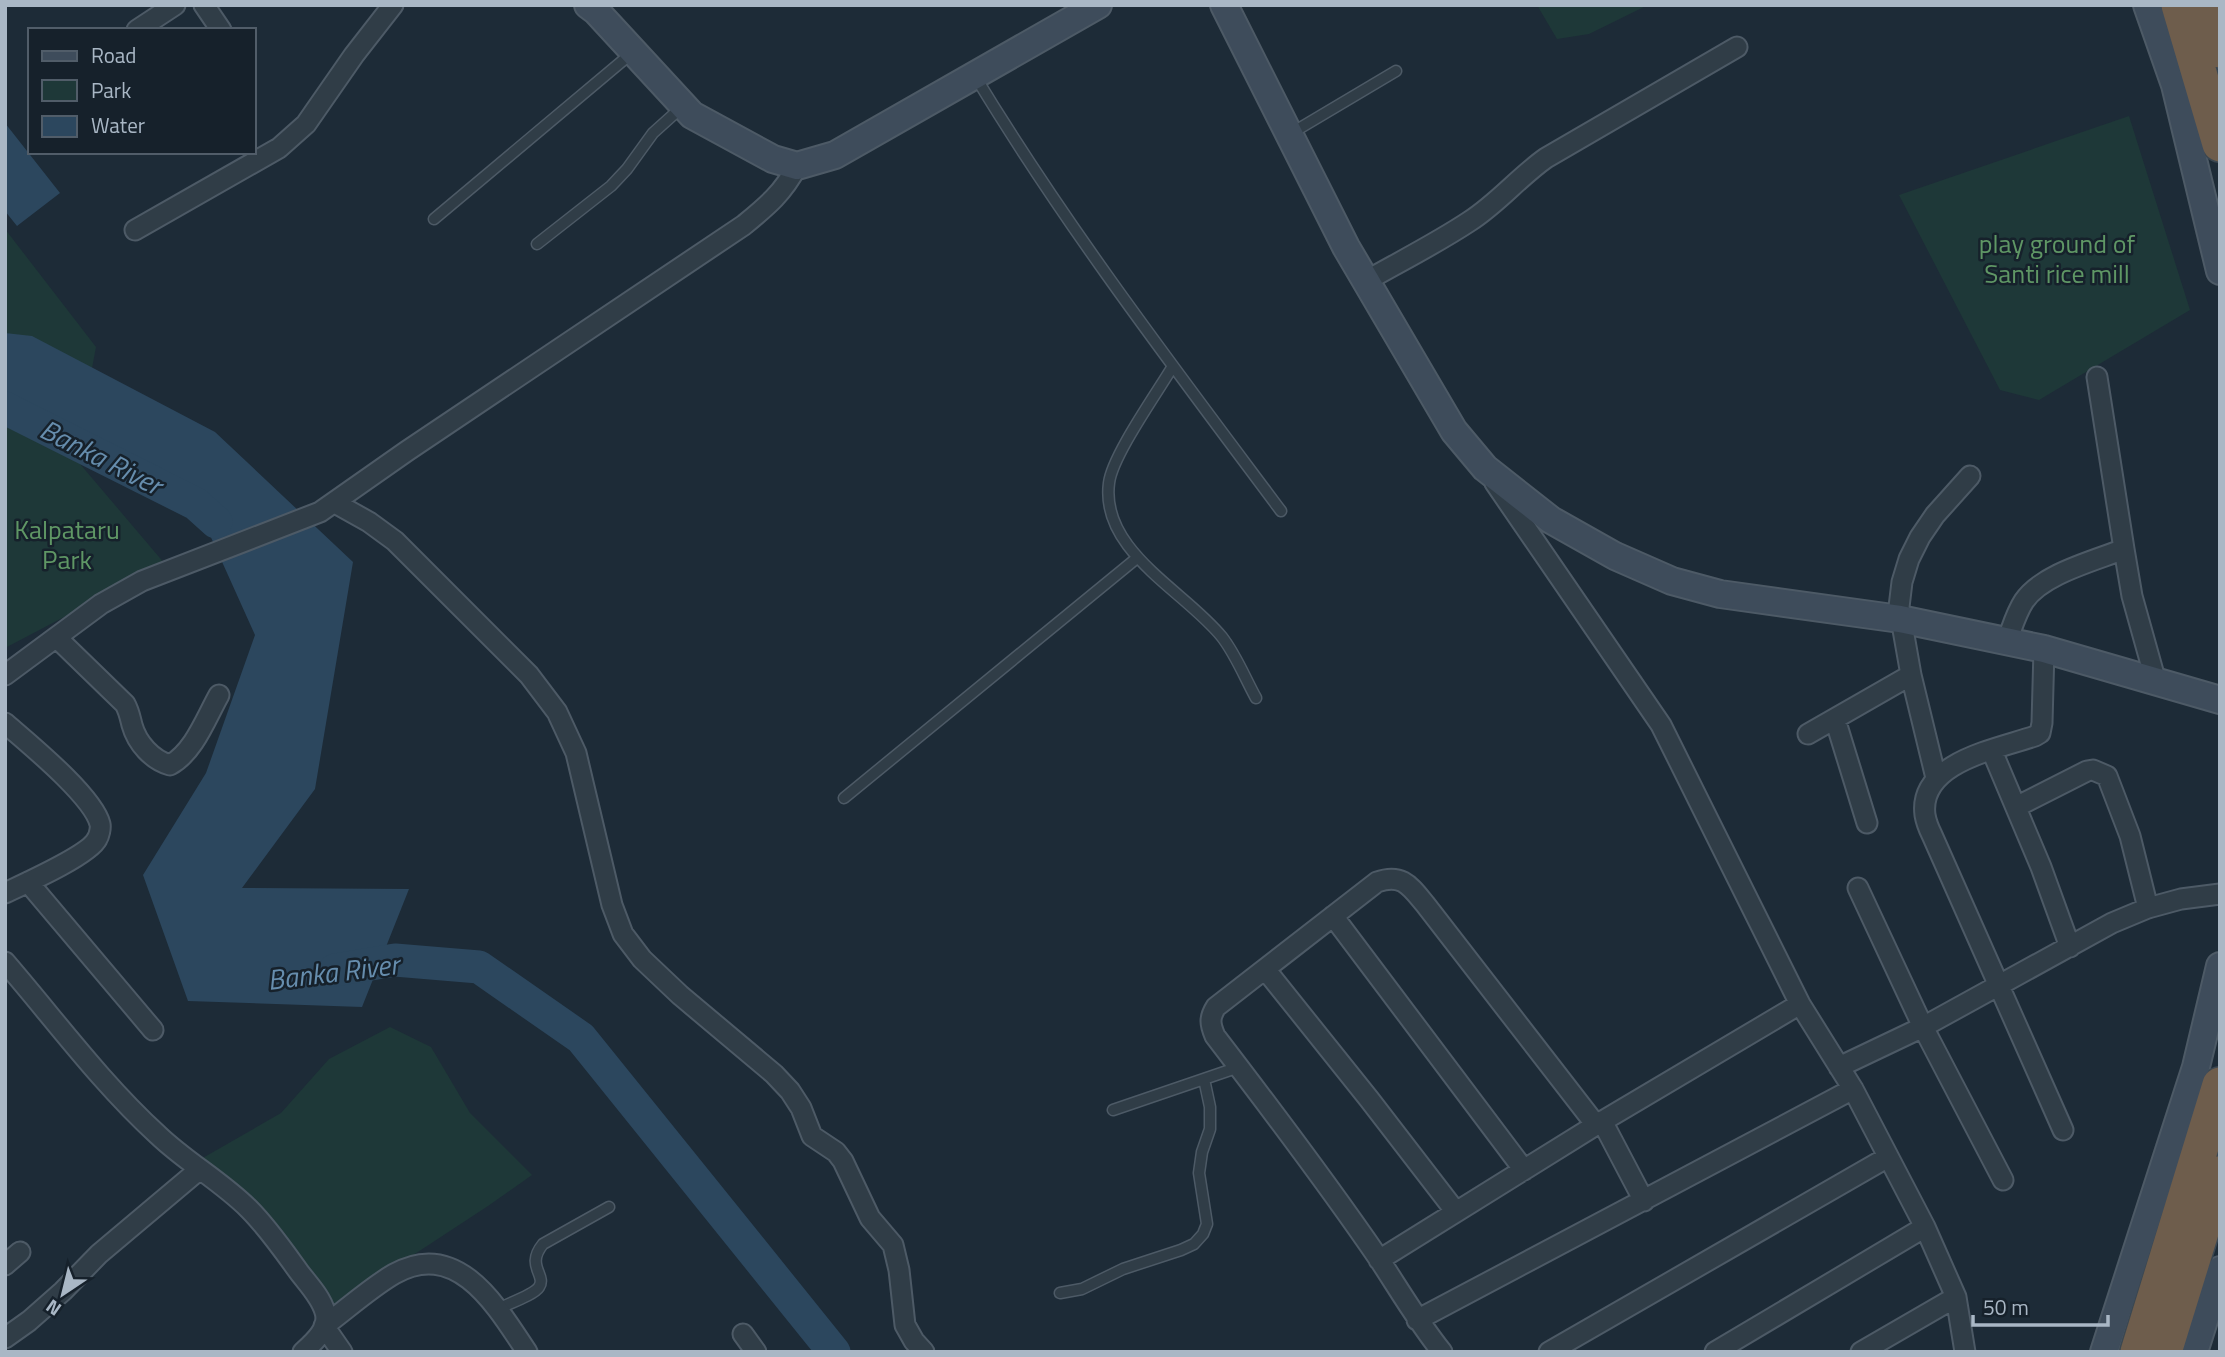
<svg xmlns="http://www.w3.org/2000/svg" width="2225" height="1357" font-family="'Titillium Web',sans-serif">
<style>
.green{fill:#1e3838}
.water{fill:#2c475e}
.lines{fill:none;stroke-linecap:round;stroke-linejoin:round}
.river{stroke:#2c475e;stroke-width:33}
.lane-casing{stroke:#4d5a66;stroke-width:13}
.street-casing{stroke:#4d5a66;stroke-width:23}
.secondary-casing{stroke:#4d5a66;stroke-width:30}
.highway-casing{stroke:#3b4751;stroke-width:38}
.lane{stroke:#303d47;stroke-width:10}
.street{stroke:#303d47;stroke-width:19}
.secondary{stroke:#3e4c5b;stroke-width:26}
.highway{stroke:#6e5d4c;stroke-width:35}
.labels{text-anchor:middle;stroke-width:5;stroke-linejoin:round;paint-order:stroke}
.park-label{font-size:26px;fill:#5f9765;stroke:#16212b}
.water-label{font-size:28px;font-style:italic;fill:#668dad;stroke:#16212b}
</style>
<rect width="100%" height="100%" fill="#1d2b37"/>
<path class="green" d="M1537,5H1648L1589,34L1557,39Z
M2129,116L2190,310L2039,400L2000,390L1899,195Z
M5,229L96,347L75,458L165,564L5,648Z
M390,1027L431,1047L470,1113L532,1175L488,1206L331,1309L201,1159L281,1113L329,1059Z"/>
<path class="water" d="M5,123L60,193L17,226L5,211Z
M5,333L32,336L215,432L353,562L315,789L242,888L409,889L362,1007L188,1001L143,875L206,773L255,635L196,504L5,408Z"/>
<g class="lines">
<path class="river" d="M5,408L196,504L216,522
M335,970L395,960L479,967L581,1038L834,1352"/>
<g class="lane-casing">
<path id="lane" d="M975,76C1067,228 1175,369 1281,511
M1290,134L1396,71
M434,219L633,52
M537,244L611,186L627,169L653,133L683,106
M1173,366C1157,393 1112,456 1109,483C1100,551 1185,591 1222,637C1236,655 1245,678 1256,698
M844,798L1137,558
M1113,1110L1239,1067
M1060,1293L1082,1289L1123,1269L1181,1250L1194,1244L1203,1234L1207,1224L1199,1173L1202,1152L1210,1129V1107L1204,1079
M498,1309C507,1304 534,1295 539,1287C547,1275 525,1266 543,1244L609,1207"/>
</g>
<g class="street-casing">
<path id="street" d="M204,5L221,30
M137,30L175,5
M135,230L279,148L306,124L354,55L393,5
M1366,281C1401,261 1437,243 1470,221C1498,203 1519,177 1546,158L1737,47
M2097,377L2124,549L2132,596L2156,682
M1495,483L1661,725L1800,1004L1853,1089L1925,1227L1956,1297L1965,1352
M335,503L369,522L395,541L529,675L557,712L576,753L612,905L623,934L642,959L680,995L774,1074L790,1091L801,1108L812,1136L836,1152L843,1161L870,1218L893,1245L899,1270L905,1325L914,1341L924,1352
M57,638L125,704C129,711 130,717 132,725C137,743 152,760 170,765C194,752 206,718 219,695
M2007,641C2012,628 2016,613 2024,601C2042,574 2094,561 2124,549
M2044,649L2042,723L2040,733L2035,736C1998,749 1918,762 1925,815C1926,821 1929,829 1932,835L2063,1130
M5,675L101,604L142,581L320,512L407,451L744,225C767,206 783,193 797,166
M1835,719L1867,823
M5,723C28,743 93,796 100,824C101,828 99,836 97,839C89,855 24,884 5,893
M1808,734L1911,675
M1992,751L2041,867L2070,947
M1936,778L1911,675L1899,607L1902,582L1909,559L1920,537L1935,515L1970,476
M2016,807L2087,771L2093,770L2107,776L2130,836L2148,908
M28,882L153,1030
M1858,888L1923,1027L2003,1180
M1333,916L1524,1170
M5,962C55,1020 101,1083 158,1135C186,1162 221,1181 249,1209C268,1228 283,1250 299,1272C308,1284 321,1297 325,1312C330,1328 314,1342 303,1352
M1265,969L1369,1099L1456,1212
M1839,1067L1923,1027L2112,923L2148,908L2181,899L2220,894
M1602,1121L1644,1201
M1379,1260L1596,1125L1800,1004
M5,1265L20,1252
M1417,1320L1853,1089
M743,1334L756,1352
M5,1338L29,1321L63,1291L99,1254L200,1169
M342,1352L324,1326C347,1309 370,1288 394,1274C458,1238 497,1307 527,1352
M1442,1352C1418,1322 1400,1291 1379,1259C1327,1183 1271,1109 1215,1036C1210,1024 1209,1018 1216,1007L1377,882C1402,873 1410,886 1425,904L1596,1125
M1549,1352L1888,1157
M1715,1352L1925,1227
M1861,1352L1956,1297"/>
</g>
<g class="secondary-casing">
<path id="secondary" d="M588,5L596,11L692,115L773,159L797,166L835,155L1098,5
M1224,5L1346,247L1454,431L1485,468L1551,520L1615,556L1672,581L1720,594L1900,619L2044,649L2220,700
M2147,5L2175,85L2220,271
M2104,1352L2196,1067L2220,966
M2194,1352L2220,1270"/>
</g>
<g class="highway-casing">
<path id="highway" d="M2179,5L2220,144
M2208,5L2220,50
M2138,1352L2220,1085
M2164,1352L2219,1174"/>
</g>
<use href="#lane" class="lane"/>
<use href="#street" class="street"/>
<use href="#secondary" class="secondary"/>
<use href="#highway" class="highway"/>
</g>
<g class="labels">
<g class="park-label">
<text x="2057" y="253">play ground of<tspan x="2057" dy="30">Santi rice mill</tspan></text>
<text x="67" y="539">Kalpataru<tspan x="67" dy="30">Park</tspan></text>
</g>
<g class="water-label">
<text transform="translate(101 457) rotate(27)" y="10">Banka River</text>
<text transform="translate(333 972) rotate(-7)" y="10">Banka River</text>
</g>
</g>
<rect width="2225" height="1357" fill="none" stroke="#a9b7c5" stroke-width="14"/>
<rect x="28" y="28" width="228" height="126" fill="#16212b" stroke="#515d69" stroke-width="2"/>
<rect x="42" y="51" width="35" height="10" fill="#3e4c5b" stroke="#515d69" stroke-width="2"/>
<text x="91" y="63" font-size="21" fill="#a9b7c5">Road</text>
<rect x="42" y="80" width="35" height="21" fill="#1e3838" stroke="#515d69" stroke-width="2"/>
<text x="91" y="98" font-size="21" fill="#a9b7c5">Park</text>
<rect x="42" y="116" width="35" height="21" fill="#2c475e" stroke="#515d69" stroke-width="2"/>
<text x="91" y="133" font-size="21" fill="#a9b7c5">Water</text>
<g transform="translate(63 1294) rotate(215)" stroke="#16212b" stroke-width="5" paint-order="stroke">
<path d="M0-5L12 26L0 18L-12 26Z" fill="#a9b7c5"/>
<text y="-10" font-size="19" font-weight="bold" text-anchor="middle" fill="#a9b7c5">N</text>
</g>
<path d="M1973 1315v10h135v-10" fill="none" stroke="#a9b7c5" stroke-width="3.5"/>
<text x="1983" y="1315" font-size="21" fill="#a9b7c5" stroke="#16212b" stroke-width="5" paint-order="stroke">50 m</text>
</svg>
